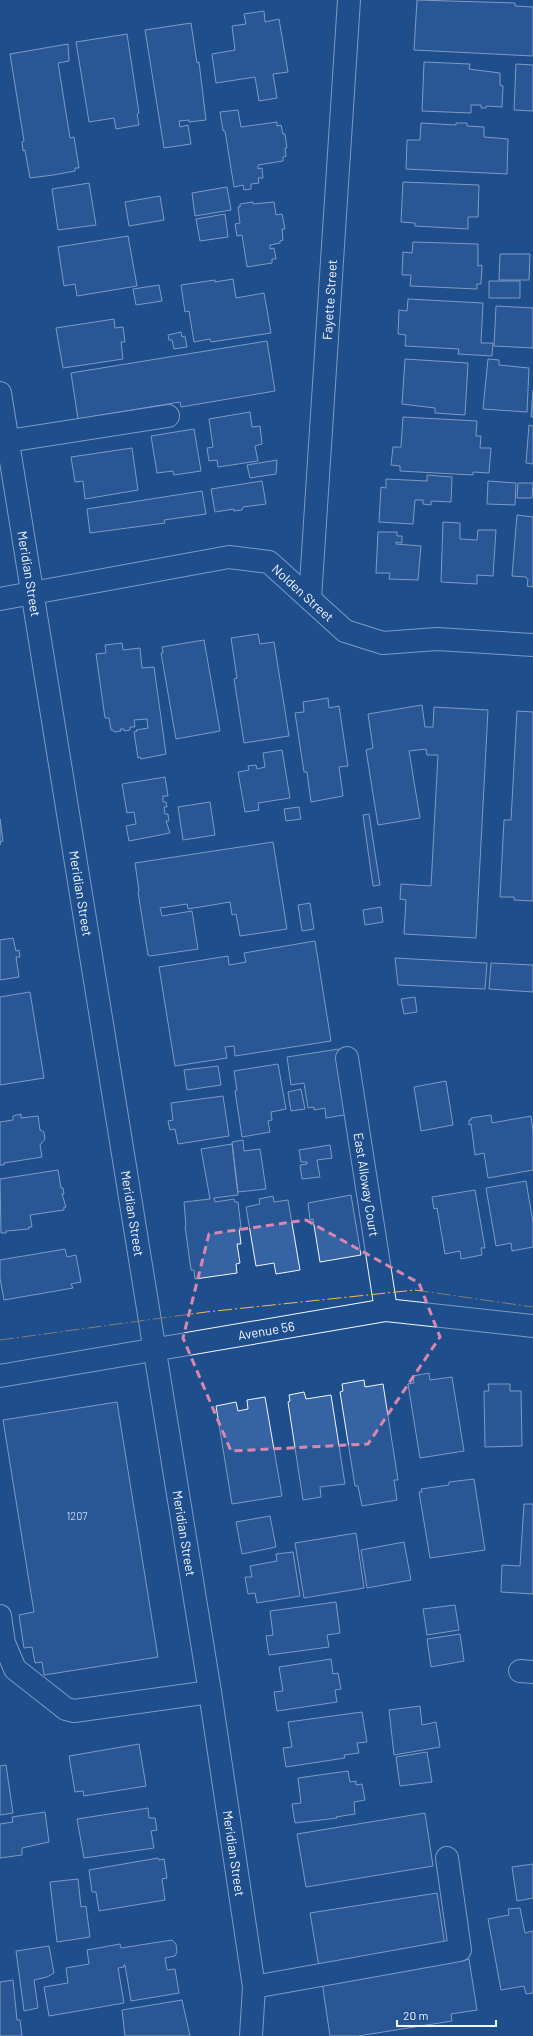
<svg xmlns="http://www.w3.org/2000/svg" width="533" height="2036" font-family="Barlow,sans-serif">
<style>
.building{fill:#3563a3;stroke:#f2f6ff}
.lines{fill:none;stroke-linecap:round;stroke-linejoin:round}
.minor-casing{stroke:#f2f6ff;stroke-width:24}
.minor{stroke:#1f4e8c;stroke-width:22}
.power{stroke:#ffb74d;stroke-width:1;stroke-dasharray:14 3 2 3;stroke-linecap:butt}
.marked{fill:none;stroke:#da87ad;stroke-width:3;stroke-dasharray:8 5;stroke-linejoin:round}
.labels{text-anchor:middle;stroke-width:3;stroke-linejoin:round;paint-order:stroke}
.number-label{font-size:11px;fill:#c3d1e8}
.street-label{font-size:13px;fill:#f2f6ff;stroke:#1f4e8c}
</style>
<rect width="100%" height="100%" fill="#1f4e8c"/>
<path class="building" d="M417,0L515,3V6L533,7V56L414,50Z
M264,11L265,22L279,19L288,72L273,74L277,98L259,101L255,77L216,83L212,54L235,50L232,26L246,24L244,14Z
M191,23L197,63L199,62L206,120L189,122V120L179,121L180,127L188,125L191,144L164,148L145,30Z
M127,34L139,113L137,114L139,125L116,129L114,118L89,122L76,42Z
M68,44L69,61L58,63L70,138L74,137L79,168H75V171L53,175L30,178L25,150L23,151L22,142L24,141L10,54Z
M424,62L470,64L469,69L500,73V85L503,86L502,107L486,106V108H481V105H471V113L422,111Z
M516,64L533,65V111L514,110Z
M238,110L241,127L277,122V126L281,125L283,134H285L287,148H285L286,156L283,157V161L258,165V169L262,168L263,178H258L259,183L251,184V189L244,190L243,185L234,187L225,131H223L220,112Z
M421,123L456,125V123H467V126L484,127V137L508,139L507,174L406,169L407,140H420Z
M403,182L479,185L478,217H468V229L415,226V223L401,222Z
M89,183L96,225L58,230L52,189Z
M227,187L231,210L195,216L192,193Z
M160,196L164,220L129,226L125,202Z
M253,202V204L274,202L276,215L282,214L285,229H282L283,240L280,241V243L270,245V249L274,248L276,259H272V263L247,267L242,235L237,236L235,224L240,223L238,207H240V204Z
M225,214L228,237L200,241L196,219Z
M128,236L137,286L77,296L75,284L64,286L58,247Z
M413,242L478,244V266L482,265L481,284H477V289L410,286L411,275H402L403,252L412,253Z
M500,254H530L529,280H499Z
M233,279L236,298L264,293L271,333L211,342L210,339L194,342L189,311L185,312L181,285L215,280V282Z
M489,281H520V298H489Z
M159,285L162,301L136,305L133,289Z
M408,299L483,303L481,343H493L492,356L458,354L459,349L405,346L406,335L398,334L399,310L407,311Z
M496,306L533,308V348L494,346Z
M114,319L115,328L123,327L125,342H121L123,359L63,368L56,328Z
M181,332L182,337L185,336L187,347L174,349L172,340H169L168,335Z
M267,341L275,391L181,407L180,402L78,419L71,373Z
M405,359L468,363L465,415L435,413V408L402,404Z
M488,359L499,360V365L529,368L527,412L483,409Z
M533,390V417H531Z
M250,412L252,427L260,426L262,444L255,446L258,461L218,467L217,460L209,461L207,448L213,447L209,419Z
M403,417L477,421L476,436H481L480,448H491L489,473L473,472V475L400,471V466L391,465L393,447H401Z
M529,425L533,426V464L526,463Z
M194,429L201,471L174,475L173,471L157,473L151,436Z
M132,448L138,490L85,499L83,481L75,482L71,457Z
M277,460L276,474L250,478L247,465Z
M427,475L452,477L451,502L431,501V505L423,504V500H415L413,524L379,522L381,487L386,488V479L427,481Z
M262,481L266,504L243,507L242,510L234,511V509L215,512L211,489Z
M488,481L516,483L515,505L487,504Z
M518,483H533L532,498H517Z
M202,491L206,514L164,520L165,523L90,533L87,509Z
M517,515L533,517V587L527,586L528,580L526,577L512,576Z
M443,522L460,523V539L477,540L478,530H496L493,576L477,575V584L441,582Z
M378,532H397V536H402V543L396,542V544L421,546L418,580L389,579L390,573H376Z
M258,634L260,644L274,642L289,736L244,743L234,679L237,678L231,638Z
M204,640L220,731L176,739L161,653H163L162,647Z
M122,643L123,650L140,648L142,668L154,667L166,754L141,759L140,757L138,758L134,732L137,731L136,730L148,728L147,719L134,720L135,727H130V730L124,731V729H120L121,731L114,732L113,730H111L109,718H105L96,654L106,653L105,645Z
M328,698L329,708L339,706L348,766L339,767L343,796L311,802L307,772H304L295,713L304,712L303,702Z
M422,705L425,727H433L434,707L488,710L476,938L404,934L406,900L400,899L401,884L431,886L438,755H427L426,749L409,751L420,818L378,825L366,750L373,748L368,714Z
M517,711L533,712V901L514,900V897H500L504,820H511Z
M282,750L290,798L258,803L259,810L245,812L238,772L249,770L248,766L256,765L257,769L265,767L263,753Z
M165,777L168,796H163V802H166L167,807H164L165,814H168L169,821H166L170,833L129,841L126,826L136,824L134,812L127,813L122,784Z
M210,802L215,835L183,840L178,807Z
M299,807L301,819L286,821L284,809Z
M369,814L380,885L373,886L363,815Z
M0,819L3,841L0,842V845Z
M273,842L287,929L240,936L236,914L232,915L230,902L188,909L187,904L160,908L162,916L192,911L198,949L150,956L148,955L138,892L139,891L135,863Z
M310,903L314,929L302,931L298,905Z
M381,907L383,922L365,925L363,910Z
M13,938L16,951L19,950L20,957H16L19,977L0,980V940Z
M315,941L331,1041L235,1056L234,1046L225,1047L227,1058L175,1066L159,967L228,956L229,965L246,962L244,953Z
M395,958L487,963L485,989L398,985Z
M491,963L533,965V992L489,989Z
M30,992L44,1078L0,1085V997Z
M415,997L417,1012L404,1014L401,999Z
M339,1049L350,1114L326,1118L325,1108L314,1110V1107L308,1108L304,1083L291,1085L287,1057Z
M278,1064L286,1109L271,1112L272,1120L268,1121L270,1132L242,1137L235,1091L237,1090L234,1071Z
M218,1066L221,1085L187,1090L184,1070Z
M446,1081L453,1125L421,1131L414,1087Z
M301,1089L305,1109L291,1111L288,1092Z
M223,1096L229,1136L178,1144L175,1129L170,1130L168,1121L173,1120L171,1103Z
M21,1114V1118L38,1116L40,1130L44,1132L45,1139L40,1145L42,1157L4,1163V1165H0V1122L13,1120V1116Z
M491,1115L492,1123L531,1116L533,1131V1170L488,1178L484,1153L475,1155L471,1124L469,1125V1120H471V1118Z
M243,1140L244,1151L260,1149L266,1189L238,1192L232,1142Z
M232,1144L238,1195L214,1198L215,1202L234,1199L235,1202H238L241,1228H239L241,1244H237L240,1263L236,1264L237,1273L195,1279L194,1270H191L185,1226H186L184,1202L210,1199L201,1149Z
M330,1145L332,1158L317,1160L320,1177L302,1179L300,1165L307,1164V1162H301L299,1150Z
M58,1170L61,1188H63L64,1194H62L66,1207H64V1210L30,1215L32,1227H29V1229L6,1231V1233H1L0,1179Z
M526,1181L533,1223V1247L512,1251L511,1243L496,1246L486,1188Z
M475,1190L485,1248H481L482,1255L461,1259L460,1251L445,1254L437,1208L434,1209L432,1197Z
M351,1195L361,1255L320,1262L313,1219L310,1220L308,1203Z
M273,1196L274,1202L288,1200L300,1270L276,1274L274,1263L256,1266L246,1207L260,1204L259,1199Z
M65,1249L67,1257L76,1255L81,1282L71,1284L73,1288L4,1300L0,1278V1260Z
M429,1373L430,1380L452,1377L464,1451L420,1458L408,1384L414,1383L413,1376Z
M364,1380L365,1387L383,1384L398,1480H394L397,1500L362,1506L358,1486H355L340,1392L343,1391L342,1384Z
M488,1384H510V1391H521L522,1446L485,1447L484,1391H489Z
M304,1392L306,1399L331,1395L345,1484L320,1487L321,1497L303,1500L288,1402L290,1401L289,1395Z
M265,1397L282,1496L232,1504L216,1406L236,1402L238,1411L248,1409L247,1400Z
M117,1402L158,1657L44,1675L42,1662L35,1663L32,1647L24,1648L19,1615L34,1612L3,1420Z
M474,1479L485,1550L430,1558L419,1492H422L421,1489L449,1485V1482Z
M524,1504H533V1594L501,1592L502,1565L520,1566Z
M270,1516L276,1547L242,1554L236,1522Z
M356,1533L364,1588L304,1598L295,1543Z
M404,1542L411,1580L367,1588L361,1550Z
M293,1552L300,1596L257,1603L255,1593L248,1594L245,1577H252L250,1566L277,1561L276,1554Z
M336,1602L340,1633L327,1635L329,1647L269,1655L266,1636L273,1635L270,1611Z
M455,1605L459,1630L427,1635L423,1609Z
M460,1634L464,1661L431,1667L427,1639Z
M331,1659L333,1674L338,1673L341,1689L335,1690L337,1702L277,1711L274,1692L283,1691L279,1667Z
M420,1706L422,1725L436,1722L440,1747L394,1755L389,1710Z
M362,1712L367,1742L357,1743L359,1753L344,1755L345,1758L286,1767L283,1748L292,1747L288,1722Z
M139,1744L146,1786L84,1796L83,1791L75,1792L69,1756Z
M427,1752L432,1782L400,1786L396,1757Z
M6,1765L13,1813L0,1815V1766Z
M348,1771L350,1782L356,1781V1785L362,1784L365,1800L354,1802L355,1814L336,1817L337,1818L295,1823L292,1804L301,1803L298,1778Z
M148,1808L149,1818H155L157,1830L151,1831L154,1848L84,1858L77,1819Z
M45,1812L49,1842L22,1848V1855L0,1858V1824L13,1822L12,1817Z
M425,1813L433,1866L306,1887L297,1834Z
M158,1858L159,1860L164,1859L167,1878L162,1879L165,1900L99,1911L96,1892H92L89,1870Z
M533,1864V1898L517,1901L512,1867Z
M78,1879L81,1907L86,1906L90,1937L57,1942L50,1882Z
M437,1893L445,1946L319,1967L310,1913Z
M520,1908L525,1933L533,1931V1993L526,1994L524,1986L501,1990L488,1919L509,1915L508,1909Z
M172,1940L176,1944L177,1952L175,1956L165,1958L167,1970L175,1969L179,1993L131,2001L125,1965H124V1967L118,1968L124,2003L49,2016L44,1987L68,1983L66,1968L89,1964L87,1950L120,1944L121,1948Z
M49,1946L54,1973L47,1977L34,1980L38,2008L24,2011L16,1951Z
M469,1959L477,2010L451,2014L452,2021L358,2036H330L322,1982Z
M13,1980L17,2020H20L22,2036H0V1982Z
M182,2000L190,2036H125L122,2010Z"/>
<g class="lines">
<g class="minor-casing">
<g id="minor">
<path id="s1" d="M0,393L210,1692L254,1987L251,2036"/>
<path d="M8,441L168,416"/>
<path id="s2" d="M0,599L229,557L269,562L345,631L383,643L437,639L533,645"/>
<path id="s3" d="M310,599L349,0"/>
<path id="s4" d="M347,1058L386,1310"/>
<path id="s5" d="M0,1376L386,1310L533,1326"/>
<path d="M0,1616L4,1643L15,1669L66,1709L74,1711L210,1692"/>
<path d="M520,1671L533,1672"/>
<path d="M254,1987L460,1950L447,1858"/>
</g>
</g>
<use href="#minor" class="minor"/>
<path class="power" d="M0,1340L206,1312L415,1290L533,1307"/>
</g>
<path d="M0 0H533V2036H0ZM306,1220L419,1283L440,1337L368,1444L231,1451L183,1338L209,1234Z" fill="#1f4e8c" fill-opacity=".55" fill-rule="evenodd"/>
<path class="marked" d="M306,1220L419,1283L440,1337L368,1444L231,1451L183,1338L209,1234Z"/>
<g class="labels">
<g class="number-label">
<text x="77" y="1520">1207</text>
</g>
<g class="street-label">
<text dy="5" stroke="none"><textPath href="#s3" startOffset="300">Fayette Street</textPath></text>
<text dy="5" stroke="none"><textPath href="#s1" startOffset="183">Meridian Street</textPath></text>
<text dy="5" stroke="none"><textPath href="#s2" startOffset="319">Nolden Street</textPath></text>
<text dy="5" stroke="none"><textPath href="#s1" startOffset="507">Meridian Street</textPath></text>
<text dy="5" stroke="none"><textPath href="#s4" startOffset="128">East Alloway Court</textPath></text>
<text dy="5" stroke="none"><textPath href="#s1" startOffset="831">Meridian Street</textPath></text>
<text dy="5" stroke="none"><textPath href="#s5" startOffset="270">Avenue 56</textPath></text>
<text dy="5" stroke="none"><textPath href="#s1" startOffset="1155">Meridian Street</textPath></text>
<text dy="5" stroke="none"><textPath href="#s1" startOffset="1479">Meridian Street</textPath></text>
</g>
</g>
<path d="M397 2020v6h99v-6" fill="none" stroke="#f2f6ff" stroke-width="2"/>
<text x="403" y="2020" font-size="12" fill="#f2f6ff" stroke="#1f4e8c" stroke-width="3" paint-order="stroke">20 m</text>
</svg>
